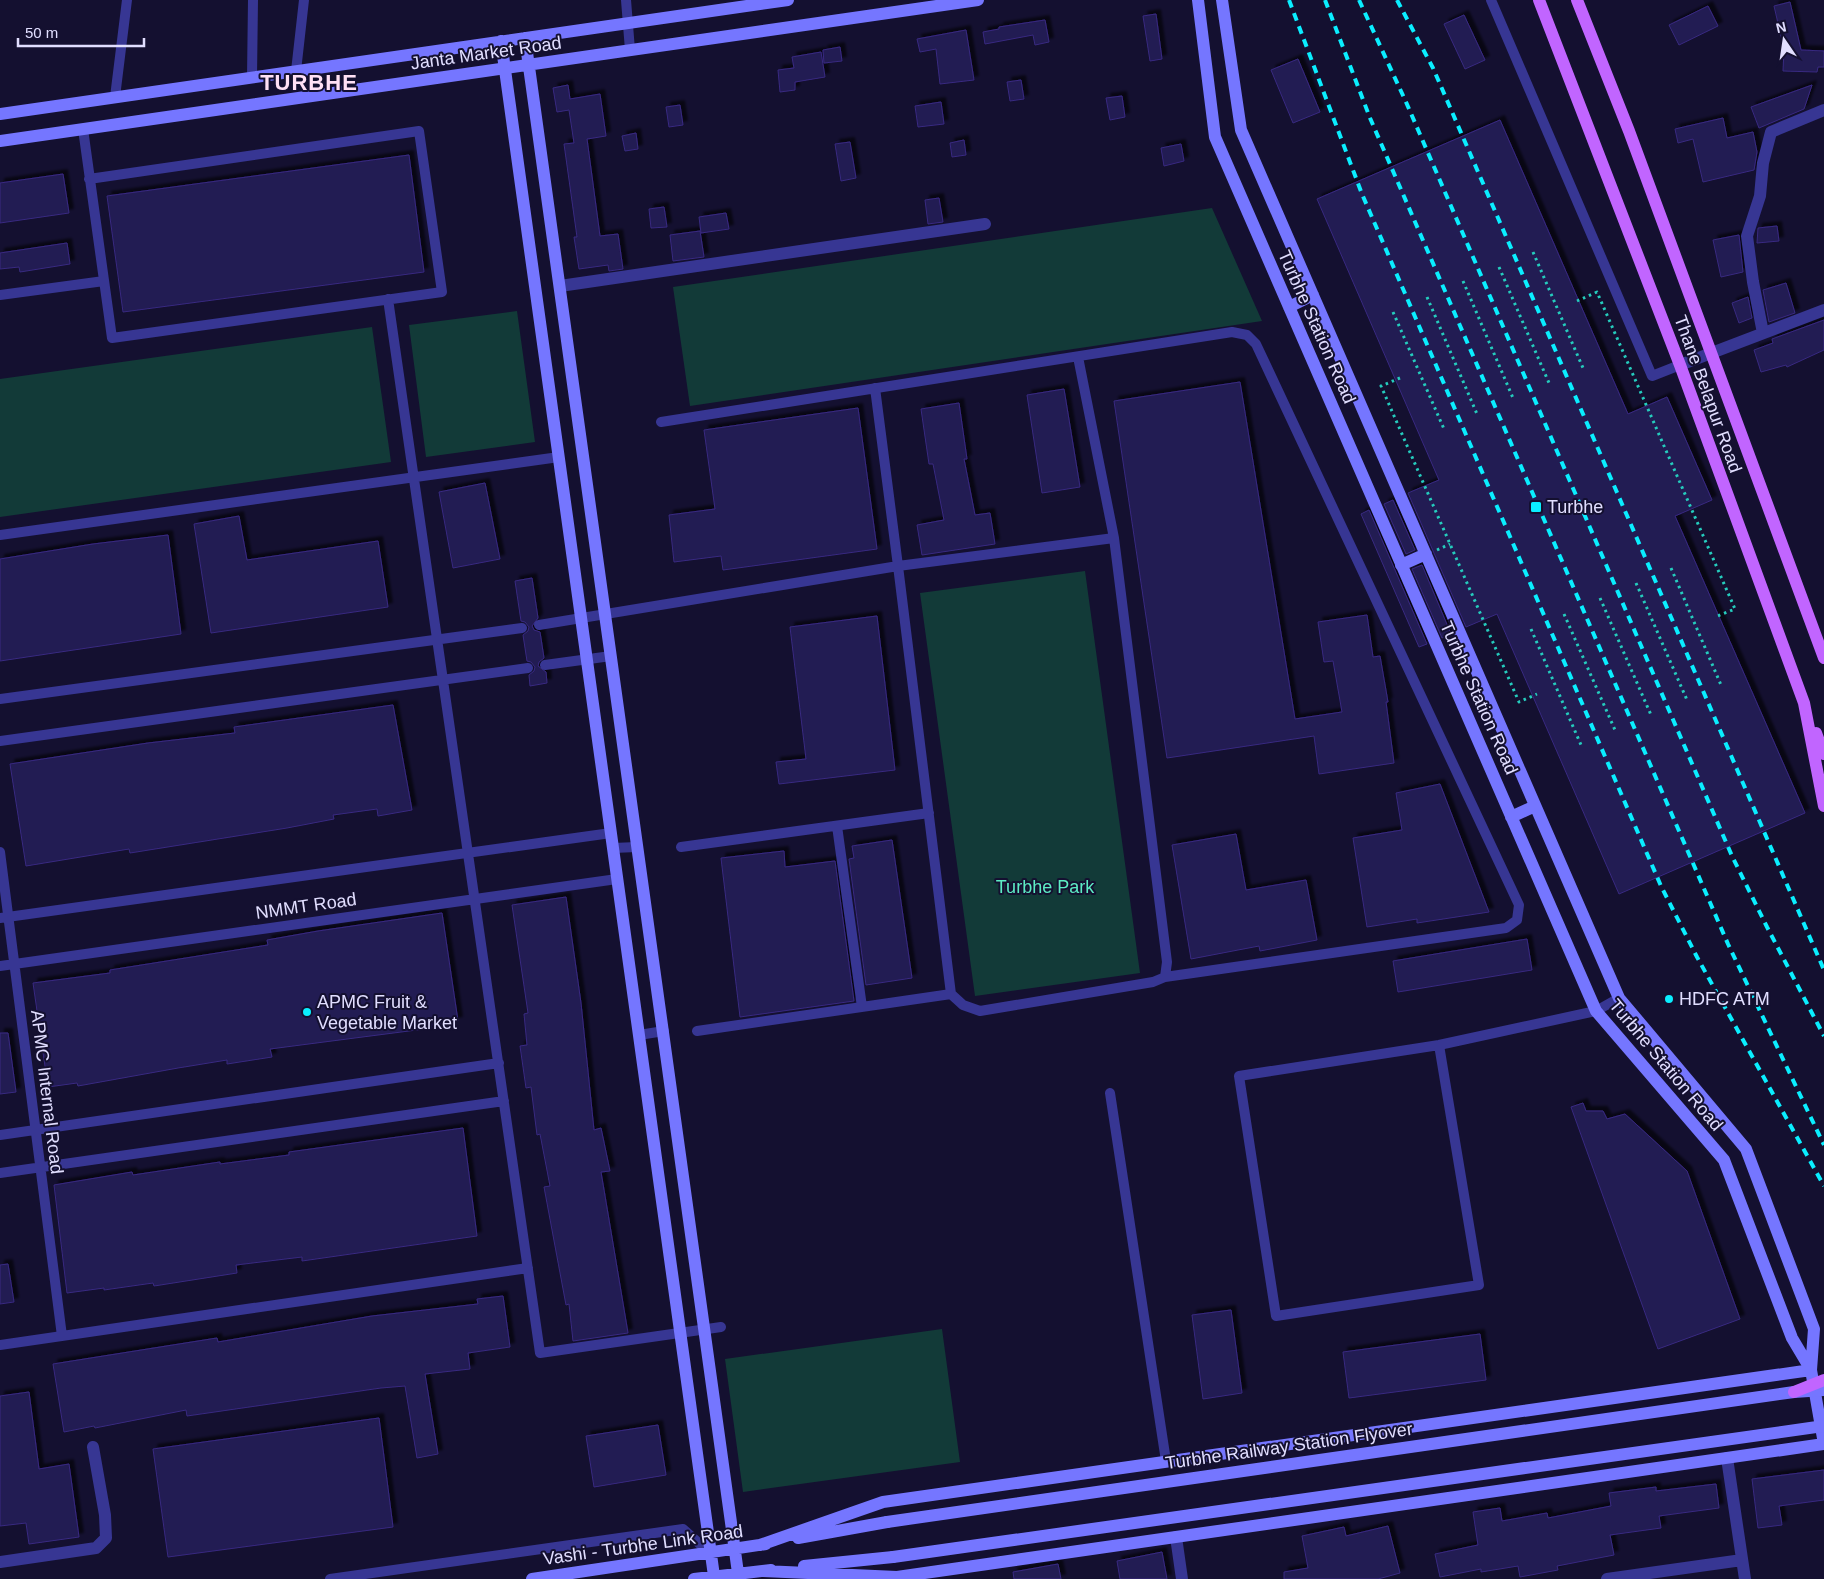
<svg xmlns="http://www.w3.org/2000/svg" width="1824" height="1579" font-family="Arial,sans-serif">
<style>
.green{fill:#123a38}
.building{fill:#231a52;stroke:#382a81;filter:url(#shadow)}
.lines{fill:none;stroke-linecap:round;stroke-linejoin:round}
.path{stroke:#25ccbd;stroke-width:3;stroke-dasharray:2.5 4;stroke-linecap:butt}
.lane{stroke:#373693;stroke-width:10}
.street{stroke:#373693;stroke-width:12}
.secondary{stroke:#7576ff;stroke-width:12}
.primary{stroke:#c165ff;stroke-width:12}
.rail{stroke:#0aeeff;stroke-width:4;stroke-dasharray:8 6;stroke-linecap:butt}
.secondary-bridge{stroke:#7576ff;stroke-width:12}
.primary-bridge{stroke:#c165ff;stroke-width:12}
.poi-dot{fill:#0aeeff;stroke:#141030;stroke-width:2}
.labels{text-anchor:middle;stroke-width:4;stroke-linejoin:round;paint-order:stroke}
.street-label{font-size:18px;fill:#e1deff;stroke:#141030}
.poi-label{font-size:18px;fill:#e1deff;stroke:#141030;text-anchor:start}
.park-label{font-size:18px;fill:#5decc4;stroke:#141030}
.district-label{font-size:22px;font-weight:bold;letter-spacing:1px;fill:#ffe0f5;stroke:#141030}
</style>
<defs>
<filter id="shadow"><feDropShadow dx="4.5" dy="-4.5" stdDeviation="1" flood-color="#0009"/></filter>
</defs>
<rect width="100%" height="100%" fill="#141030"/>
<path class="green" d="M1212,208L1262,321L690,406L673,287Z
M517,311L535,442L426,457L409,325Z
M372,327L391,462L0,517V379Z
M1085,571L1140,973L975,996L920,593Z
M942,1329L960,1462L743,1492L725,1359Z"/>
<path class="building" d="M1790,2L1801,50L1824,51V67H1818L1817,72L1783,71L1784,49L1774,6Z
M1708,6L1718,26L1679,45L1669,25Z
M1156,14L1162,59L1150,61L1143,16Z
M1464,15L1485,60L1465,69L1444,24Z
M1045,20L1049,42L1035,45L1033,35L985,44L983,32L999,29V27Z
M966,30L974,80L940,84L936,49L920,52L917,39Z
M840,47L842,61L824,63L823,50Z
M821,52L825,77L795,82V90L780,92L778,70L794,68L792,57Z
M1298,59L1320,112L1293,123L1271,70Z
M1021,80L1024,99L1010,101L1007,82Z
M568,85L570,99L600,94L606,136L587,139L600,236L618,234L623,269L609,271L608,265L579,269L574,237H577L564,144L574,143L569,110L557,112L553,88Z
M1812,85L1804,109L1759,128L1751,107Z
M1122,96L1125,117L1110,120L1106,98Z
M941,102L944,124L918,127L915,106Z
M680,105L683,125L669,127L666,107Z
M1723,118L1727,138L1753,132L1757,152L1754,170L1703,182L1693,139L1678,143L1675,129Z
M1500,120L1628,414L1667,397L1712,500L1675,516L1805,813L1619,894L1497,614L1466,627L1408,493L1439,480L1317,199Z
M636,133L638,149L625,151L622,136Z
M964,140L966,155L952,157L950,143Z
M850,142L856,178L841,181L835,144Z
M1181,144L1184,161L1164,166L1161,148Z
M409,155L424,272L123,312L107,196Z
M63,174L69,213L0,223V183Z
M939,198L943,222L928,224L925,200Z
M664,207L667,227L651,228L649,209Z
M726,213L729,229L701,233L699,217Z
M1777,226L1779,241L1757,243L1758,228Z
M700,231L704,257L673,261L670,235Z
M1739,235L1743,272L1721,277L1713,240Z
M67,243L70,264L20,272L19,267L0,269V253Z
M1786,283L1795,313L1769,322L1763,290Z
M1748,297L1752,318L1739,323L1732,303Z
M1824,320V350L1787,367L1786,365L1761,372L1754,350L1773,343L1772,339Z
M1240,382L1295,719L1342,712L1333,661L1324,662L1318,622L1367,615L1373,657L1380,656L1388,702H1386L1394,763L1319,774L1314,736L1167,758L1114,401Z
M1064,389L1080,487L1042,493L1027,395Z
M959,403L967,459H964L975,515L990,513L995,544L922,555L917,525L944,520L933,464H929L921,409Z
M858,408L877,549L723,570L721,556L674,562L669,515L715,509L704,430Z
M485,483L500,559L453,568L439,492Z
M1393,500L1415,550L1406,554L1384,504Z
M1369,510L1427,644L1419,647L1361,514Z
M239,516L247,560L378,541L388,607L211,633L194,524Z
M168,535L181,634L0,661V559L93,544Z
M1422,565L1451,634L1442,638L1412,569Z
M532,578L538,618L532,626L534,630L540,632L544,658L539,662L538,666L546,672L547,683L530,686L529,675L534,671L535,667L531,662L527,661L523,635L528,631L529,627L525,622L521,621L515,581Z
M877,616L895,770L779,784L776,762L806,759L790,627Z
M393,705L412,810L378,816L377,809L333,815L334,819L287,828L130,853L129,849L26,866L10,764L148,743L235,733L234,727Z
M1440,784L1489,912L1417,923V919L1367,927L1353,838L1402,830L1396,793Z
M1236,834L1246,890L1306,880L1317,940L1260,951L1259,946L1191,959L1172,845Z
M892,840L912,978L866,985L849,859L854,858L852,846Z
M784,851L785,867L835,861L854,1001L740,1017L721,858Z
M566,897L581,1003L594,1130L601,1128L610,1171L601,1172L628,1333L573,1341L569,1304L566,1305L544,1187L550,1186L540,1134L537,1135L531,1087L526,1088L520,1046L527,1045L524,1014L528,1013L512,905Z
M442,913L458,1021L431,1025L432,1028L270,1049L272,1057L227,1064V1060L178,1068L78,1086L77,1083L48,1087L33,983L110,973V970L268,945L267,940L318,931Z
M1527,939L1532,970L1398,992L1393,961Z
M0,1033H8L16,1092L0,1094Z
M1583,1103L1586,1111H1603L1607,1119L1625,1114L1687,1171L1740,1319L1658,1349L1571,1107Z
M463,1128L477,1236L302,1261V1257L236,1265L237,1273L154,1286L153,1283L104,1290V1288L67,1293L54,1185L132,1172L133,1175L220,1162V1164L289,1155V1152Z
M8,1264L14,1302L0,1304V1265Z
M503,1296L510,1347L468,1353L470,1369L425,1374L438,1454L417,1458L405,1386L381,1388L187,1416L186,1410L95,1428L94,1426L64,1432L53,1364L217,1338L218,1342L372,1316L478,1304L477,1299Z
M1231,1310L1242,1393L1203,1399L1192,1315Z
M1480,1334L1486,1380L1349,1398L1343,1352Z
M29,1392L39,1469L69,1464L79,1537L29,1544L26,1523L0,1526V1396Z
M379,1418L393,1527L168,1557L153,1449Z
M658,1425L666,1475L594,1487L586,1436Z
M1824,1470V1500L1779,1506L1782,1525L1758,1528L1752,1479Z
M1716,1484L1719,1508L1659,1516L1661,1528L1610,1535L1614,1555L1557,1566L1558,1570L1520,1577L1518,1566L1481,1572V1569L1440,1577L1435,1554L1478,1545L1473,1512L1500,1508L1502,1521L1547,1513L1548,1518L1611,1506L1609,1493L1656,1487V1491Z
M1388,1526L1400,1573L1378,1579H1284V1572L1308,1568L1302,1536L1344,1527L1346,1536Z
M1162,1552L1167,1579H1120L1117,1561Z
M1058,1564L1061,1579H1014L1013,1572Z"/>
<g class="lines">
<path class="path" d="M1533,252L1583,368
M1499,267L1549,383
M1463,281L1513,398
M1427,297L1477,414
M1577,301L1597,292L1735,609L1715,617
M1393,312L1444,429
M1400,378L1381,386L1519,702L1537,694
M1437,550L1450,544
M1671,568L1721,685
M1636,583L1687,700
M1600,598L1651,715
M1564,614L1615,730
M1531,629L1581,745"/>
<path class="lane" d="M626,0L630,50
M1491,0L1652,376L1680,365
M296,71L304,0
M252,77L253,0
M115,97L127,0
M83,129L112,338L442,292L419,131L89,179
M0,295L104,281
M388,299L540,1353L721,1327
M1078,357L1114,538
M661,422L1232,332L1247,335L1256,344L1519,905L1517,920L1506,928L1165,977
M0,535L559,457
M1114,538L1167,962L1165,977L1153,982L980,1011L963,1005L951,994L898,566Z
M539,625L898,566L875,388
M545,665L611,656
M0,699L522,628
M0,741L528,668
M837,826L862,1007
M681,847L929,813
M613,848L637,847
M0,852L62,1336
M0,918L611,833
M0,966L617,879
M697,1031L951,994
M639,1035L664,1031
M1439,1045L1479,1285L1276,1316L1239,1076L1439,1045L1596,1011L1619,998
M1110,1093L1166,1461
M0,1135L499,1063
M0,1173L504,1101
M0,1345L528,1268
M330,1579L683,1529L711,1554"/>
<path class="street" d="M560,286L985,224
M1763,333L1753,282L1747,236L1760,196L1763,163L1771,132L1824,110
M1680,365L1824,310
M1727,1458L1745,1579
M1176,1537L1182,1579
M0,1562L96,1548L106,1538L105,1515L93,1447
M1607,1579L1742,1560"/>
<path class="secondary" d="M1198,0L1215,137L1596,1011L1724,1160L1792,1338L1811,1370
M525,38L738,1573
M501,41L714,1576
M0,114L788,0
M0,141L978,0
M1289,307L1313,295
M1401,565L1426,554
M1511,817L1535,806
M798,1538L887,1522
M760,1545L883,1502L1811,1370
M804,1566L893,1557
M763,1571L897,1577L1824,1444L1811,1370L1814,1329L1746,1149L1619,998L1241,130L1222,0
M532,1579L766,1544
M694,1579L771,1570"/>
<path class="primary" d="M1539,0L1680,365L1804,703L1824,806
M1577,0L1629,131L1824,658
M1816,733L1824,754"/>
<path class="rail" d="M1289,0L1362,194L1661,886L1697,957L1824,1186
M1325,0L1370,118L1728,944L1824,1145
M1359,0L1406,102L1732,856L1767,927L1824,1036
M1397,0L1433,68L1824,970"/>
<path class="secondary-bridge" d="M887,1522L1794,1392L1824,1390
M893,1557L1824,1426"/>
<path class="primary-bridge" d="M1794,1392L1824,1380"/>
</g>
<g class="poi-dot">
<rect x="1530" y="501" width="12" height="12" rx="2.5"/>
<circle cx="1669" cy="999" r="5"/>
<circle cx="307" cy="1012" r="5"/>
</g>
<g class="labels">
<g class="street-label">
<text transform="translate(486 53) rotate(-8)" y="6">Janta Market Road</text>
<text transform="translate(1317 327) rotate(66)" y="6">Turbhe Station Road</text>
<text transform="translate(1708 394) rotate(70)" y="6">Thane Belapur Road</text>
<text transform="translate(1479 698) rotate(66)" y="6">Turbhe Station Road</text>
<text transform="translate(306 906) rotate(-8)" y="6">NMMT Road</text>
<text transform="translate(1666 1065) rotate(50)" y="6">Turbhe Station Road</text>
<text transform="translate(47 1092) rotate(83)" y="6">APMC Internal Road</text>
<text transform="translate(1289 1446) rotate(-8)" y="6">Turbhe Railway Station Flyover</text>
<text transform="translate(643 1545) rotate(-8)" y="6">Vashi - Turbhe Link Road</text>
</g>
<g class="poi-label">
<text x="1547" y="513">Turbhe</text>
<text x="1679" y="1005">HDFC ATM</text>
<text x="317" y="1008">APMC Fruit &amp;<tspan x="317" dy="21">Vegetable Market</tspan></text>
</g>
<g class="park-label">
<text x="1045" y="893">Turbhe Park</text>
</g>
<g class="district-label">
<text x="309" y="90">TURBHE</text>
</g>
</g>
<g transform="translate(1784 40) rotate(347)" stroke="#141030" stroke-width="4" paint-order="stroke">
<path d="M0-4L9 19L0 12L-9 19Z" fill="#e1deff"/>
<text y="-8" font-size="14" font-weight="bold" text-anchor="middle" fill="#e1deff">N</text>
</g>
<path d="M18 38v8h126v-8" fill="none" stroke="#e1deff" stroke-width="2.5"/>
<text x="25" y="38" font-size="15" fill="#e1deff" stroke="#141030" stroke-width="4" paint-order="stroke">50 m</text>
</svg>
